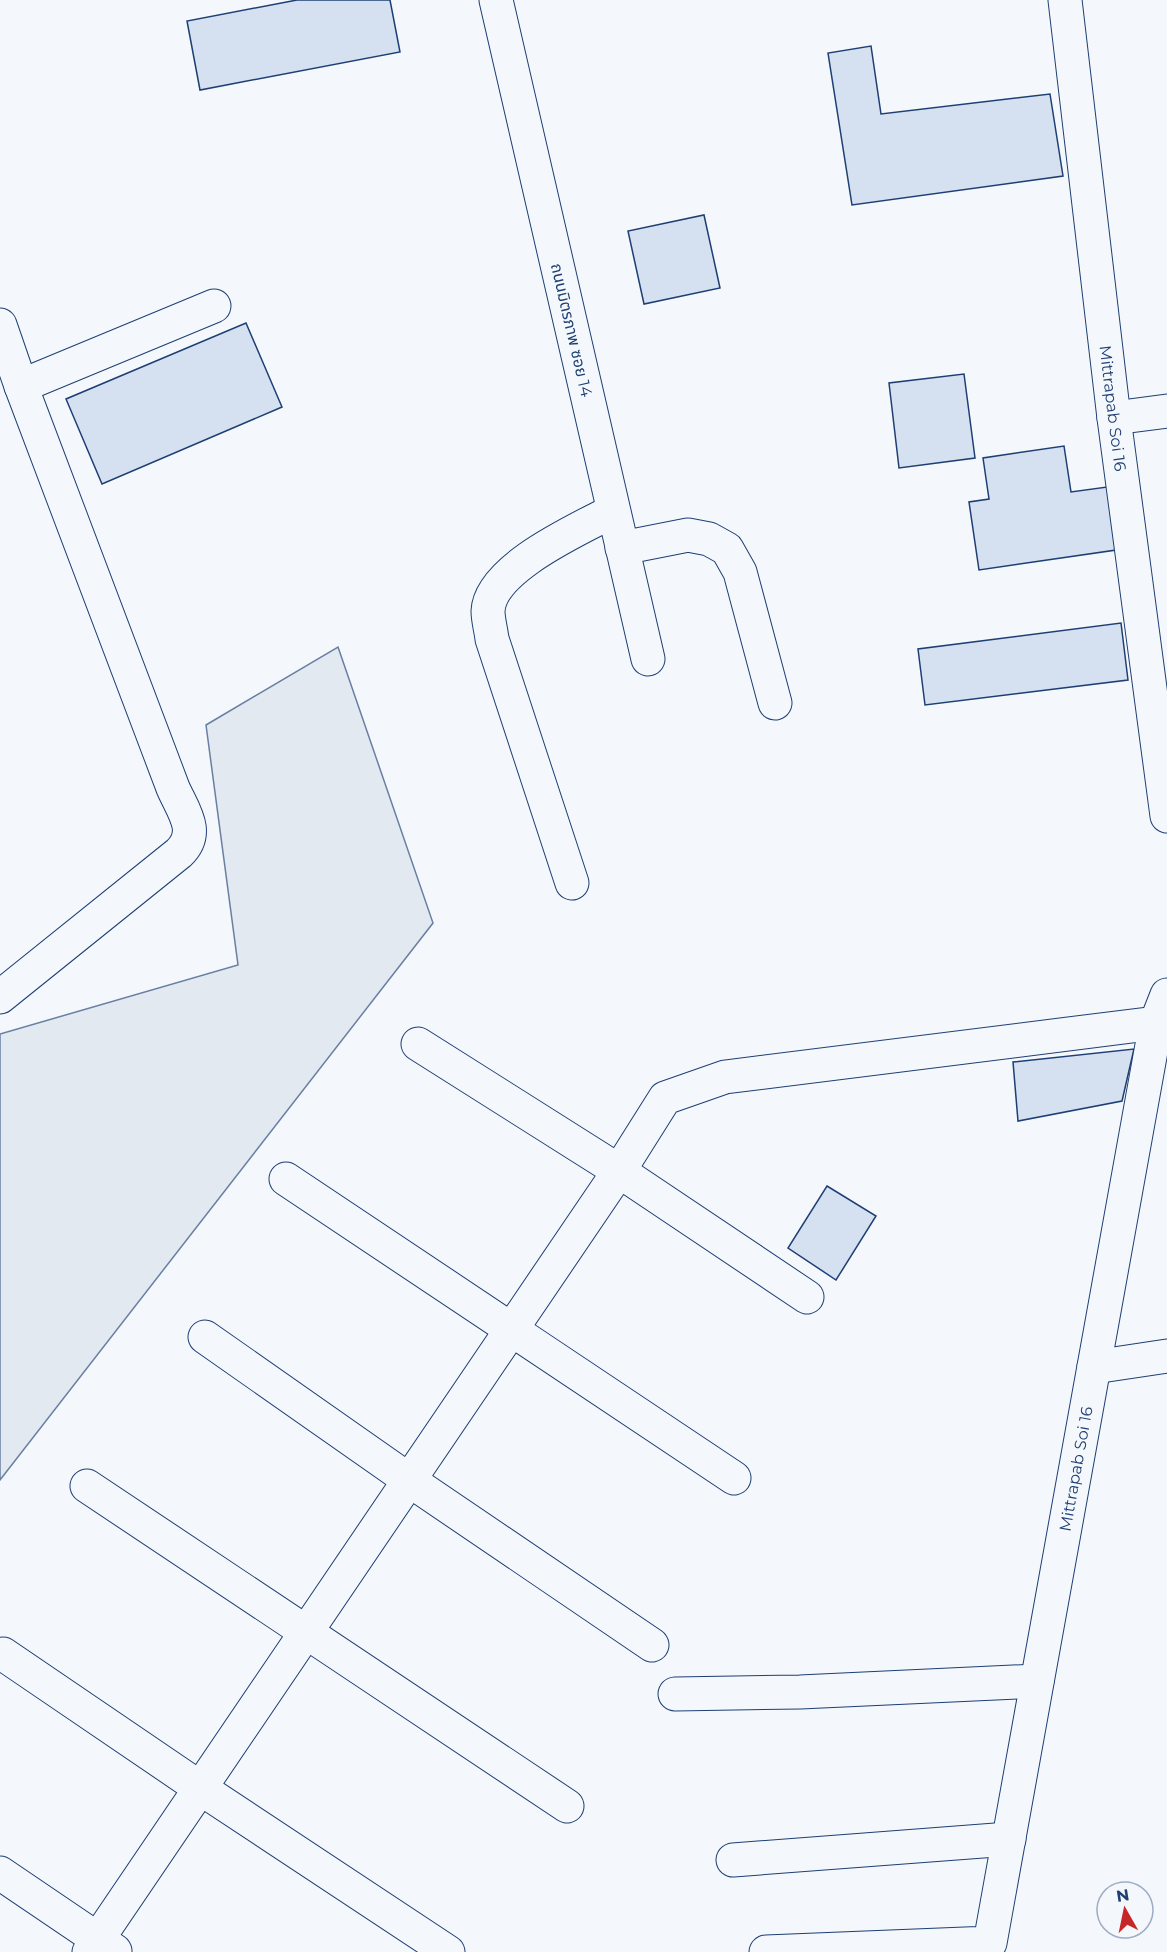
<svg xmlns="http://www.w3.org/2000/svg" width="1167" height="1952" font-family="Montserrat,'Noto Sans Thai',sans-serif">
<style>
.green{fill:#e3e9f0;stroke:#687fa3;stroke-width:1.5}
.building{fill:#d5e0f0;stroke:#1d3f73;stroke-width:1.5}
.lines{fill:none;stroke-linecap:round;stroke-linejoin:round}
.minor-casing{stroke:#1d3f73;stroke-width:35}
.minor{stroke:#f4f7fb;stroke-width:33}
.labels{text-anchor:middle;stroke-width:4.5;stroke-linejoin:round;paint-order:stroke}
.street-label{font-size:16px;fill:#1d3f73;stroke:#f4f7fb}
</style>
<rect width="100%" height="100%" fill="#f4f7fb"/>
<path class="green" d="M338,647L433,923L0,1480V1034L238,965L206,725Z"/>
<path class="building" d="M297,0H390L400,52L200,90L187,21Z
M871,46L881,114L1050,94L1063,176L852,205L828,53Z
M704,215L720,288L644,304L628,231Z
M246,323L282,407L102,484L66,399Z
M964,374L975,458L899,468L889,383Z
M1064,446L1071,492L1107,487L1116,550L979,570L969,502L989,499L983,458Z
M1121,623L1128,680L925,705L918,649Z
M1134,1049L1122,1101L1018,1121L1013,1062Z
M827,1186L876,1216L836,1280L788,1248Z"/>
<g class="lines">
<g class="minor-casing">
<g id="minor">
<path d="M496,0L648,659"/>
<path id="s1" d="M1065,0L1114,418L1167,816"/>
<path d="M0,325L21,386L173,788C183,811 201,832 179,853L0,997"/>
<path d="M21,386L214,306"/>
<path d="M1114,418L1167,411"/>
<path d="M622,548L688,535L709,539L727,549L740,572L775,703"/>
<path d="M572,883L492,639C491,630 488,620 488,611C490,568 579,529 613,511"/>
<path d="M418,1044L619,1171L807,1297"/>
<path d="M286,1179L734,1478"/>
<path d="M205,1337L409,1480L652,1645"/>
<path d="M1094,1367L1167,1356"/>
<path d="M87,1486L567,1806"/>
<path d="M3,1654L200,1788L448,1952"/>
<path d="M675,1694L800,1692L1037,1681"/>
<path d="M733,1860L1009,1839"/>
<path d="M0,1873L115,1951"/>
<path d="M89,1952L619,1171L665,1098L725,1077L1156,1023"/>
<path id="s2" d="M766,1952L990,1943L1156,1023L1167,995"/>
</g>
</g>
<use href="#minor" class="minor"/>
</g>
<g class="labels">
<g class="street-label">
<text transform="translate(572 330) rotate(77)" y="6">ถนนมิตรภาพ ซอย 14</text>
<text dy="6" stroke="none"><textPath href="#s1" startOffset="411">Mittrapab Soi 16</textPath></text>
<text dy="6" stroke="none"><textPath href="#s2" startOffset="706">Mittrapab Soi 16</textPath></text>
</g>
</g>
<g transform="translate(1125 1910) rotate(351)"><circle r="28" fill="#f4f7fb" stroke="#9eadc5" stroke-width="1.5"/>
<path d="M0-4.5L10 22L0 15L-10 22Z" fill="#c62828"/>
<text y="-9" font-size="16" font-weight="bold" text-anchor="middle" fill="#1d3f73">N</text>
</g>
</svg>
